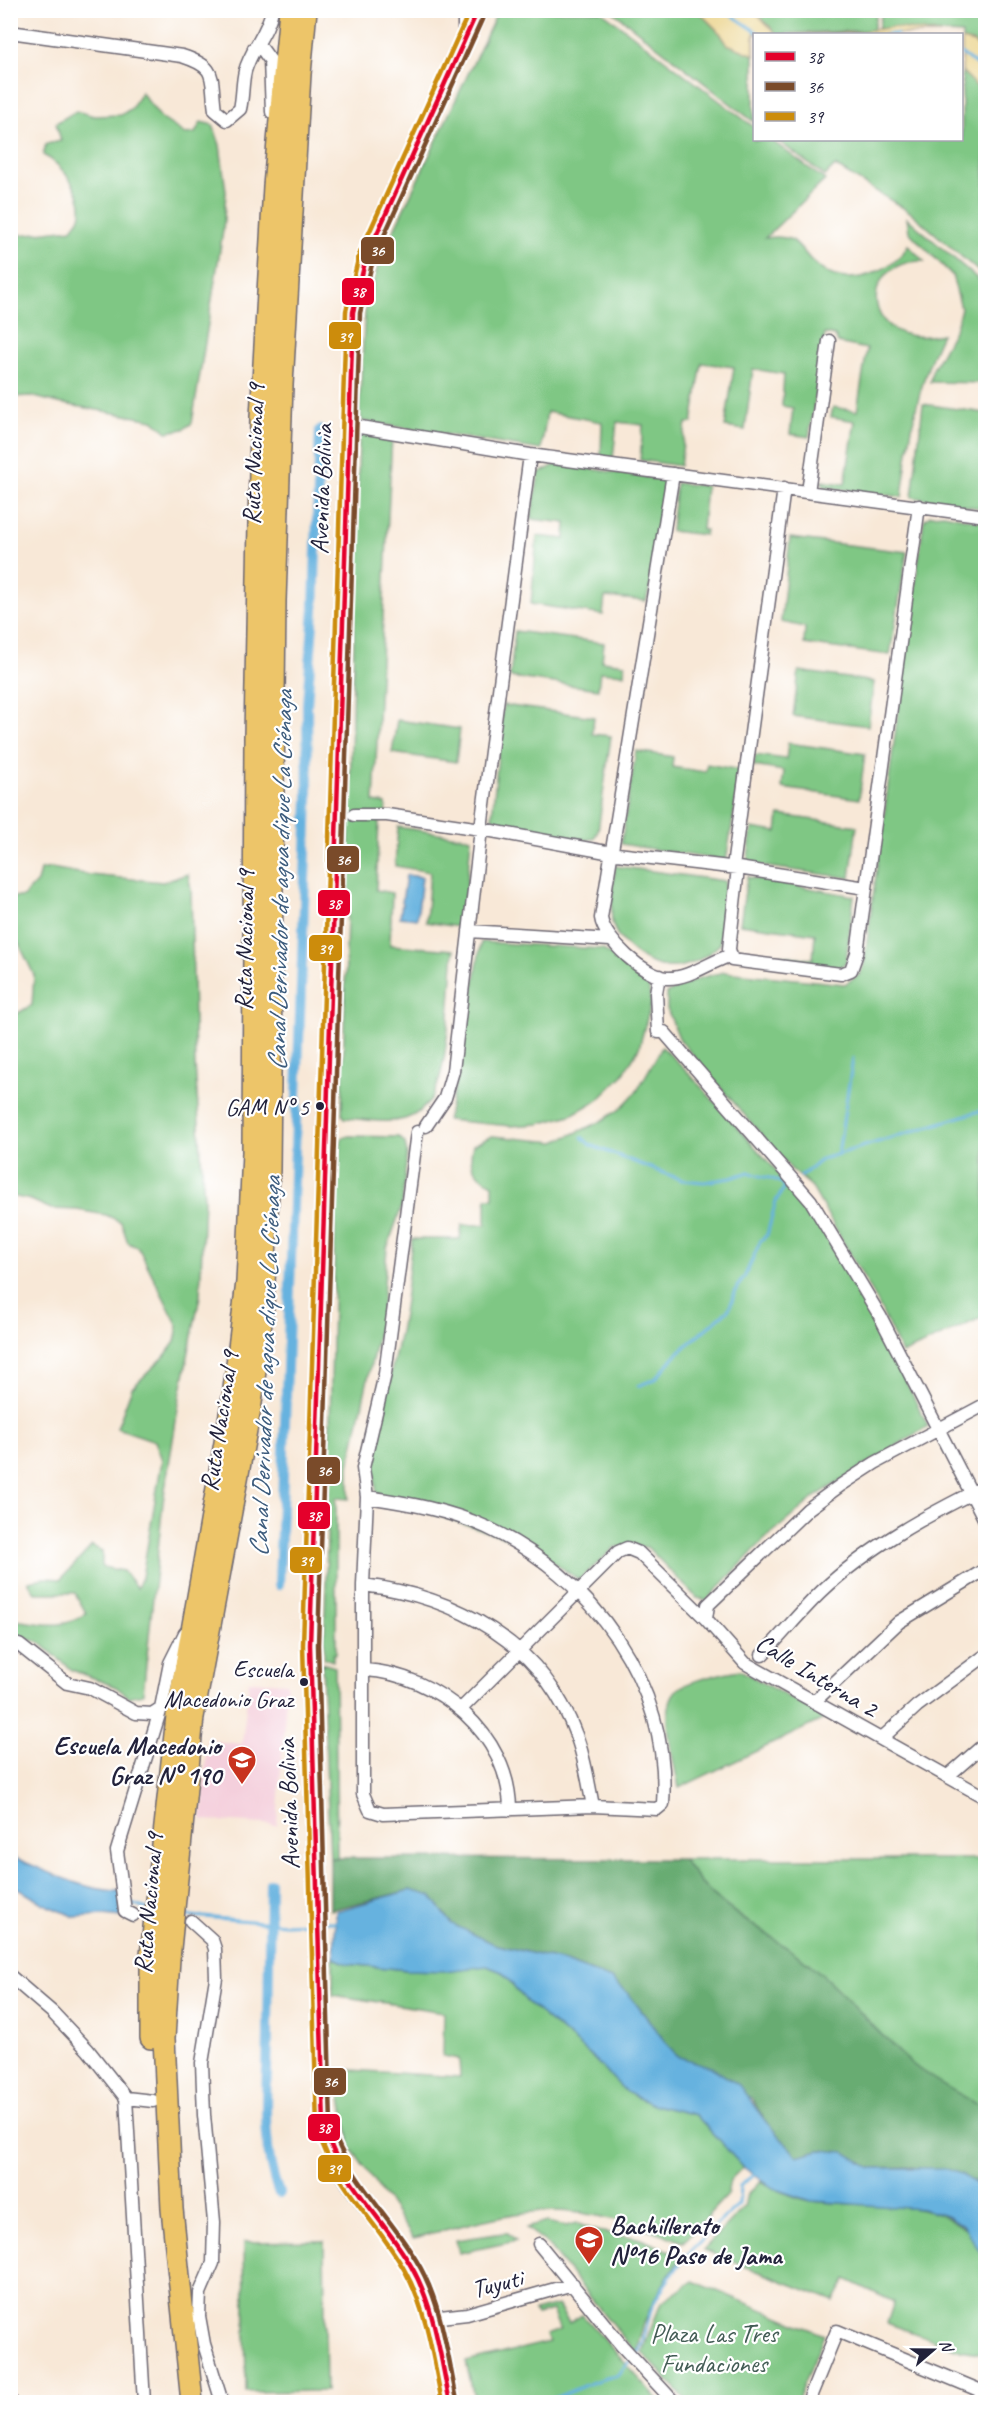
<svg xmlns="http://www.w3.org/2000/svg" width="996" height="2413" font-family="Caveat,sans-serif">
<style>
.built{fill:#f4cfdc}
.green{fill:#7fc784;stroke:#507460;stroke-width:1.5}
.forest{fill:#67ac72;stroke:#446756;stroke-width:1.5}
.sand{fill:#eeda9e;stroke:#887e6c;stroke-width:1.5}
.water{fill:#66b2df;stroke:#446a8d;stroke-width:1.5}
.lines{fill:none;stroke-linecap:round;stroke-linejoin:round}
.stream{stroke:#66b2df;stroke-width:3}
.canal{stroke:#66b2df;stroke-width:10}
.street-casing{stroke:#6d6772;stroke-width:15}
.secondary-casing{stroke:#6d6772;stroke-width:20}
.highway-casing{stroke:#6d6772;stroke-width:24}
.street{stroke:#fff;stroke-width:12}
.secondary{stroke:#f8e8c3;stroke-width:16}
.highway{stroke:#edc569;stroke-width:21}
.bus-1-casing{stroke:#fff;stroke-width:9}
.bus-2-casing{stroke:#fff;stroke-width:9}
.bus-3-casing{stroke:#fff;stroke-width:9}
.bus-1{stroke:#e4002b;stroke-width:4.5}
.bus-2{stroke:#7a4b2a;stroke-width:4.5}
.bus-3{stroke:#cc8c0c;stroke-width:4.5}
.bus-dot{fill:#22223b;stroke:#fff;stroke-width:2}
.labels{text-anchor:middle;stroke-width:4.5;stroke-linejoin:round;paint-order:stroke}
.bus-label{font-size:24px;fill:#22223b;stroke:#fff;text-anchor:end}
.street-label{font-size:26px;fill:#22223b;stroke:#fff}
.poi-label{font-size:26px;font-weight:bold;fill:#22223b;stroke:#fff;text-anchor:end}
.park-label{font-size:26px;fill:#435c55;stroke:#fff}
.water-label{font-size:27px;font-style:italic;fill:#3d5c7d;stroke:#fff}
.line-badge{stroke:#fff;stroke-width:2}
.badge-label{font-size:16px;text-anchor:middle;font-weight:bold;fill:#fff}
</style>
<rect width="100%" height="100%" fill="#fff"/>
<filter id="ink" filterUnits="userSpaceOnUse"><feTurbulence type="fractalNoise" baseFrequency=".0167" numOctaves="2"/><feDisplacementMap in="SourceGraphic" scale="12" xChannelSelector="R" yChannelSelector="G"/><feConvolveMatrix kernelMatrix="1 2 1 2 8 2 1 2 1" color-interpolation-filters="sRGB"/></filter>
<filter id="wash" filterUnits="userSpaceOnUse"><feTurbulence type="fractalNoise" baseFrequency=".008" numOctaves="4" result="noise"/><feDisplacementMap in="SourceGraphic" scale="24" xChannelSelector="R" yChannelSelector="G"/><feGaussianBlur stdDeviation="1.35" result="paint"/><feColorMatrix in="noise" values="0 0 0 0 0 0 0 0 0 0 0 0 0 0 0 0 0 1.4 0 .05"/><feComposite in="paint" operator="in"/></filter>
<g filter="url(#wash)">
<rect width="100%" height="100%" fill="#f8e8d7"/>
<path class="built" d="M249,1681L287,1683L277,1825L202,1820L207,1740L242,1744Z"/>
<path class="green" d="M498,11H601L754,127V140H771L825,180L765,238C775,237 783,236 792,240C799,244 805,254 811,260C828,280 854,283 878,271C890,266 902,257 908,245L924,261C854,260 862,352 942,334C916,387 909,439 902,497L825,487L821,481L845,484L855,421L831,417L833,407L857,411L867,349L838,343L835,336L825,334L809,437L790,434L793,408L782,406L784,374L753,369L745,430L725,427L734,367L702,363L692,423H686L680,466L640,460L643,425L617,422L613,458L601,457L602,422L547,412L541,450L362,421L359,411L365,311L380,259Z
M612,11H698L720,33L727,44L754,55V122Z
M754,11H877L873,30L777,34Z
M882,11H985V53L974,43L962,40V34L878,29Z
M962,71L985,95V277L910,212L835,166L825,176L777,140H962Z
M141,92L161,118L185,134L195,133L201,122L213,125L220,145L226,192L223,231L192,423L184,429L167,432L153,420L58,403L31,396L11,397V236L72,229C74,225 79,221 80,217C87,196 61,163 43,155L46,144L61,141L56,123L76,111L94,116L121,115L132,108Z
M907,218L985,285V383L930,382L932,371L956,327L961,308L952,275L909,232Z
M923,404L985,413V509L912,497Z
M366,432L392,436L374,802L386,804V812L379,821L376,890L392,893L390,945L454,950C450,989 450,1062 433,1096C427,1106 417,1115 405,1119C386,1124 365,1119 345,1118L342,1114L359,435Z
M557,464L667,480L662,544L646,601L605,597L603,615L531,604L537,536L565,539L566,523L531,519L539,473Z
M676,483L706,486L702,530H706L705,535L671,531Z
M944,514L985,522V1316L902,1354L875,1297L811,1186L791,1169L680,1040L667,1009V993L700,978L724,972L845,984L859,975L864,964L924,520L930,515Z
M790,538L907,552L890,655L804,644L805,627L781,622Z
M515,631L604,643L602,661L625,664L624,674L600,672L598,689L510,677Z
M799,671L874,682L868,726L793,716Z
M503,705L594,717L592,734L611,736L598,831L594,838L588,840C562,836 511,833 492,817Z
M397,720L460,729L456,762L392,753Z
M788,743L865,754L859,799L782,788L784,771L754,766L755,755L786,759Z
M636,751L673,757L672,767L705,772L707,764L741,770L726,861L621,844Z
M779,815L857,826L850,878L747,864L752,828L777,832Z
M398,827L471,838L466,895L458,927L426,922L430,872L395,866Z
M615,866L725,881L720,944C691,972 660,976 630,949C622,942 614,932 612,922C610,905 614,883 615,866Z
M51,868L90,875L163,882L188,874L191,889L195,1064L204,1199L200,1296L180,1396L163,1502L143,1694L129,1697L116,1687L72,1670L39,1642L11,1635V1620C37,1622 63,1632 86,1613L75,1593H35L28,1581L44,1578L61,1579L92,1546L102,1551V1567L123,1571L137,1588L142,1577L162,1460L155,1441L117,1428L132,1388L164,1357L175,1342L178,1326L138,1247L128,1243L121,1222L106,1215L77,1210L51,1209L31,1200L11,1196V1017L32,1005L34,975L18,942L11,941V897H23L37,882L40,870Z
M747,877L854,896L846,962L838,970L774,962L775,954L813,959L815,934L740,924Z
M481,942L602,949L641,976L649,988L651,1004L639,1048L622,1076L598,1100L571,1115L539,1124L511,1126L447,1120L463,1053Z
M662,1047L685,1069L808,1206L873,1315L928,1426L816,1496L764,1540L707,1600L697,1598L647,1547H615L579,1580L527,1544L377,1496C368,1441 389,1390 399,1336C406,1305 408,1271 412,1239H460L462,1225H486V1198H493V1184C475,1176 467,1165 473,1145L492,1136L555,1142L598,1123L619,1110L637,1091Z
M349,1136L399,1137L405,1143L407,1153L402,1206L387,1248L381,1319L349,1466V1499L336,1498V1654H333V1661L324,1658L335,1226L341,1142L342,1138Z
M322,1663L335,1667L337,1858H330Z
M740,1670L826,1718L679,1788C675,1765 657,1706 678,1689C688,1681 726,1672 740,1670Z
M683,1859H985V2109C962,2094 932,2082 911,2063C876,2033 849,1996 813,1967C765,1928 718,1913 683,1859Z
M333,1958L348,1964L407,1970L487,1966L502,1972L527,2002L586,2051L626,2092L651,2104L696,2115L743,2167L730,2180L727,2195L683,2242C646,2227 593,2211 553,2211C506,2211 459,2227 413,2238L351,2148L335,2069L460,2077L459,2059L443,2056L444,2012L333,1995Z
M761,2181C777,2190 794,2198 812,2201C866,2209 962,2192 985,2258C990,2272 985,2335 985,2354L961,2350L887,2323L894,2302L846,2279L834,2301L703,2250L744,2207L747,2194Z
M546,2222L566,2226L576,2223L597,2231L638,2238L670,2251L680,2259C657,2292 644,2314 636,2353L545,2242L527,2228Z
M503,2233H508L516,2241L459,2253L456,2240Z
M324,2241L326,2391L246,2392L244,2242Z
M693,2281L824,2335L797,2402H688L642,2352L661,2303Z
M557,2305L569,2323L582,2315L660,2402H475L466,2362L549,2342L546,2335L560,2330L552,2311L537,2315L535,2311Z"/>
<path class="forest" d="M330,1858L683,1859C718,1913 765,1928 813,1967C849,1996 876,2033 911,2063C932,2081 962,2094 985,2109V2190L974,2181L912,2167L871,2168L862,2162L820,2150L797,2156L766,2122L752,2099L676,2056L627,1992L611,1979L560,1960L494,1944L452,1924L444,1912L410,1890L330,1910Z"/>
<path class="sand" d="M698,11H754L777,34H754V55L727,44L720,33Z
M893,27L941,34H791L856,32Z
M962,40L974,43L985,53V95L962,71Z"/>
<path class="water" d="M406,875L422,877L417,919L400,917Z
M10,1853L17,1859C50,1872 85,1891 120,1891L121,1917L103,1915L75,1917L42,1903L11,1884Z
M410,1890L431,1896L452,1924L494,1944L559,1960L611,1979L627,1992L676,2056L711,2067L739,2085L766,2122L797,2156L820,2150L845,2152L871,2168H943L961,2174L985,2190V2259L963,2225L949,2217L922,2209L811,2201L773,2188L743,2167L696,2115L651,2104L626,2092L586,2051L527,2002L502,1972L487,1966L444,1971L407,1970L348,1964L334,1958L336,1911Z"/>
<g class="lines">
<path class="stream" d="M724,10L760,34
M887,34H897
M962,54L986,72
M582,1137L590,1145L682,1180L704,1182L731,1178L749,1172C762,1179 773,1175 785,1186L776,1201L767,1235L761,1240L744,1278L737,1287L729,1309L680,1351L655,1379L638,1386
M838,1154L853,1058
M801,1176L822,1159L986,1109
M128,1903L147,1909
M180,1915L285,1924L311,1923
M324,1922H338
M635,2356C646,2343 646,2319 654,2303C675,2263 706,2234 739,2204L740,2186L756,2174
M545,2402L593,2382L617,2375L631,2361"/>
<path class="canal" d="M279,1585L308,797L307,705L314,609L320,430
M268,2030C268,2082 259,2144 279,2193
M268,2030L270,1883"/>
</g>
</g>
<g filter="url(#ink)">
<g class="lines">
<g class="street-casing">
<path id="street" d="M10,32L182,56C219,68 210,76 215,110L227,120L240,109C243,96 242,83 245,71C251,49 268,33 272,10
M464,36V10
M254,48L262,49L270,60L272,112
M360,427L530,455L986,516
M673,474L601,918C604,940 645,977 667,978C688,979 710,962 729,956
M808,492L829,341
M354,815H387L481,829L617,854L738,868L866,888
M733,867L784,488
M738,868L729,949L732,960L841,974L851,970L857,953L919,506
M469,931L610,940
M659,976L656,993L658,1032H664L811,1201L880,1316L986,1522
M426,1126L445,1098L453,1071L483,812L530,455
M367,1497C408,1503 448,1510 486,1527C592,1576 671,1684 663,1804L657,1809L593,1806L383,1814L370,1810L363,1794V1585L367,1497L363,1468L385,1374L417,1132
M363,1585C456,1596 543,1643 576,1735C585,1758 588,1782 593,1806
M706,1619L708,1605L808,1509L841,1485L875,1463L986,1404
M10,1643L19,1645L67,1683L90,1688L136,1713L152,1714L161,1708
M762,1655C782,1635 801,1611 822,1591C868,1547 929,1514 986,1486
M365,1670C437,1674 510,1735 510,1810
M814,1702L899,1622L986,1569
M461,1709L618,1552L627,1548L639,1553L706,1619L745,1663L986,1798
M881,1739L917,1706L986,1655
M949,1775L986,1743
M133,1915L125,1911L117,1851L161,1708L170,1663L185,1633
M191,1921L212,1940L215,1949L216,1978L202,2063L204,2115L214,2222L213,2263L200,2293L199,2316L204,2344L222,2402
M10,1976L52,2012L88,2050L126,2098L153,2101
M126,2098L144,2402
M539,2244L622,2346L674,2402
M431,2318L467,2314L573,2284
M10,2401L12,2402
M808,2402L837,2331L986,2393"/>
</g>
<g class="secondary-casing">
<path id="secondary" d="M450,2402C440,2358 434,2306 411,2266C382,2218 338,2184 324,2127L310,1645L353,312L366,258L478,10"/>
</g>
<g class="highway-casing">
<path id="highway" d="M151,2038V1955L177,1716L233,1397L247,1282L253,1152L255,736L261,417L274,186L290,10
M192,2402L172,2209L164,2038L169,1959L193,1717L251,1403L263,1306L269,1170L275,601L282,385L300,74L306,10"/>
</g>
<use href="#street" class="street"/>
<use href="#secondary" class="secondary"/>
<use href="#highway" class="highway"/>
<g class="bus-1-casing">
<path id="bus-1" d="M450,2402C440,2357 435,2307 411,2266C382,2216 342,2184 324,2127L310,1645L353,312L366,258L478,10"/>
</g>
<g class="bus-2-casing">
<path id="bus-2" d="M457,2400C447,2354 442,2302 416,2260C388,2214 349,2179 331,2126L318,1645L360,313L373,260L485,13"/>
</g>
<g class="bus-3-casing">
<path id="bus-3" d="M442,2402C433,2358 427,2311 405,2271C376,2219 336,2189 317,2129L303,1645L346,311L359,255L470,10"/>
</g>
<use href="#bus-1" class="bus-1"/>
<use href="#bus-2" class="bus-2"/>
<use href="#bus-3" class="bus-3"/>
</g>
</g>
<defs>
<g id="school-pin" transform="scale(1.5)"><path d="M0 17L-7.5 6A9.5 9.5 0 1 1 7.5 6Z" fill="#c8321e" stroke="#fff"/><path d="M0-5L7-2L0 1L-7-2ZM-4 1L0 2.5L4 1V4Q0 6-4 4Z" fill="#fff"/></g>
</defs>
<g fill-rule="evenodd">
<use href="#school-pin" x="242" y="1760"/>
<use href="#school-pin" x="589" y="2240"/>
</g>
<g class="bus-dot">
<circle cx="320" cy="1106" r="5"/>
<circle cx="304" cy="1682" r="5"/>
</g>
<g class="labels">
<g class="bus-label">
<text x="309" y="1115">GAM N° 5</text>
<text x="293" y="1677">Escuela<tspan x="293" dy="30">Macedonio Graz</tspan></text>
</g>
<g class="street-label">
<text transform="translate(253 454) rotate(-88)" y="9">Ruta Nacional 9</text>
<text transform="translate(321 489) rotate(-88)" y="9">Avenida Bolivia</text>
<text transform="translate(244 940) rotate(-89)" y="9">Ruta Nacional 9</text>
<text transform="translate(219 1421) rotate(-81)" y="9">Ruta Nacional 9</text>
<text transform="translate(817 1675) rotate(31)" y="9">Calle Interna 2</text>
<text transform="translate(288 1804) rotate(-92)" y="9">Avenida Bolivia</text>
<text transform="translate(148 1903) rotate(-85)" y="9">Ruta Nacional 9</text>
<text transform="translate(497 2283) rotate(-14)" y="9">Tuyuti</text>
</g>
<g class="poi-label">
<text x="221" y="1754">Escuela Macedonio<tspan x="221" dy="30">Graz N° 190</tspan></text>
<text x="610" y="2234" text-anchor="start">Bachillerato<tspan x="610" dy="30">Nº16 Paso de Jama</tspan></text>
</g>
<g class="park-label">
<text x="714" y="2342">Plaza Las Tres<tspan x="714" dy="30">Fundaciones</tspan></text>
</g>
<g class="water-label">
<text transform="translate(280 881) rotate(-89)" y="9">Canal Derivador de agua dique La Ciénaga</text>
<text transform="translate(265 1367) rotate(-88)" y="9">Canal Derivador de agua dique La Ciénaga</text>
</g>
</g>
<g class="line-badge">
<rect x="360" y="236" width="35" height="29" rx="6" fill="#7a4b2a"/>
<rect x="341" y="277" width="34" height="29" rx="6" fill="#e4002b"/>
<rect x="328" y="321" width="34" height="29" rx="6" fill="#cc8c0c"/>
<rect x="326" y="845" width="34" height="28" rx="6" fill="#7a4b2a"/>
<rect x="317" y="889" width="34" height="28" rx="6" fill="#e4002b"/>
<rect x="308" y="934" width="35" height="28" rx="6" fill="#cc8c0c"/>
<rect x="306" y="1456" width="35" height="29" rx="6" fill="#7a4b2a"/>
<rect x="297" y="1501" width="34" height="29" rx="6" fill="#e4002b"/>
<rect x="289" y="1546" width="34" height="28" rx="6" fill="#cc8c0c"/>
<rect x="313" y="2067" width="34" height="29" rx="6" fill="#7a4b2a"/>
<rect x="307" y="2113" width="34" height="29" rx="6" fill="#e4002b"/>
<rect x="317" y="2154" width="35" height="29" rx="6" fill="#cc8c0c"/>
</g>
<g class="badge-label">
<text x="377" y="256">36</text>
<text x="358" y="297">38</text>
<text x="345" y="342">39</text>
<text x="343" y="865">36</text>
<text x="334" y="909">38</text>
<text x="325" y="954">39</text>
<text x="324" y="1476">36</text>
<text x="314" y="1521">38</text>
<text x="306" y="1566">39</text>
<text x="330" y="2087">36</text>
<text x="324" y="2133">38</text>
<text x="334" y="2174">39</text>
</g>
<rect width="996" height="2413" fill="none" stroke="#fff" stroke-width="36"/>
<rect x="753" y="33" width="210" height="108" fill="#ffffff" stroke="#a7a7b1" stroke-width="1.5"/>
<rect x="765" y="52" width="30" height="9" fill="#e4002b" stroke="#a7a7b1" stroke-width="1.5"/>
<text x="807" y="63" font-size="18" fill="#22223b">38</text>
<rect x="765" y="82" width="30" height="9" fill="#7a4b2a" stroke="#a7a7b1" stroke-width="1.5"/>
<text x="807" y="93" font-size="18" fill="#22223b">36</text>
<rect x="765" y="112" width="30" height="9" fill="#cc8c0c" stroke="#a7a7b1" stroke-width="1.5"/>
<text x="807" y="123" font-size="18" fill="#22223b">39</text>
<g transform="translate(933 2350) rotate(70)" stroke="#ffffff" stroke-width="4.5" paint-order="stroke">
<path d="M0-4.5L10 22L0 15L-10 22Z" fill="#22223b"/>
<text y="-9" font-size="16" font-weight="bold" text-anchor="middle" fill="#22223b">N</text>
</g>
</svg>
